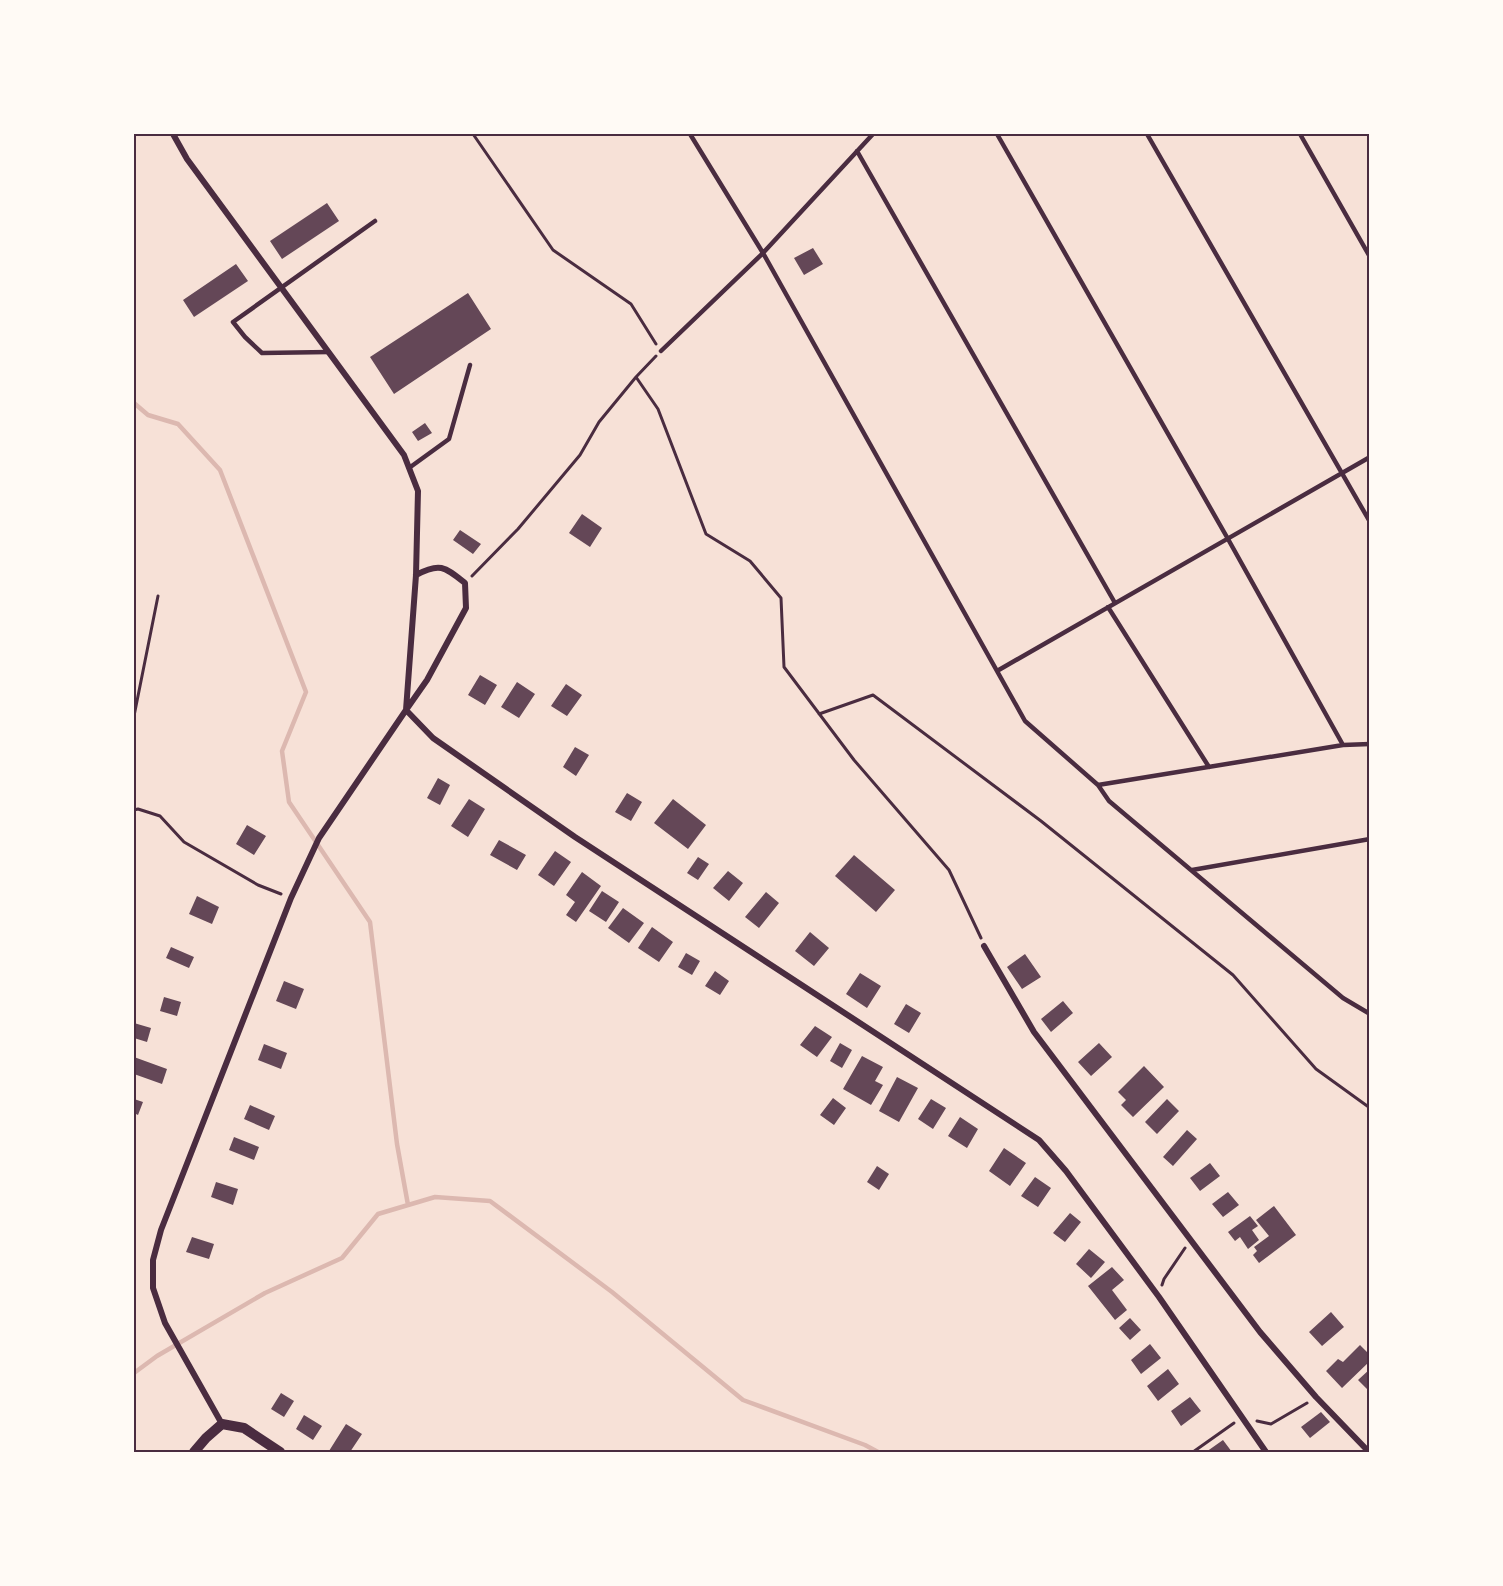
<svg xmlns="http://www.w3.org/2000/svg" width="1503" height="1586" font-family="'Sofia Sans Condensed',sans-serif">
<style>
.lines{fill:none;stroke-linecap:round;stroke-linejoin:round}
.stream{stroke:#dcb8b0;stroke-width:4.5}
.building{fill:#644757}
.path{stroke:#4a2c40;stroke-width:3}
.service{stroke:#4a2c40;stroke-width:4.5}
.minor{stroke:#4a2c40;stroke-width:6}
.tertiary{stroke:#4a2c40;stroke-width:10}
.neatline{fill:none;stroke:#4a2c40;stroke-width:2}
</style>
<rect width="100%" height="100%" fill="#f7e1d7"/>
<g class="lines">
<path class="stream" d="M134,403L148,415L178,424L220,470L306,692L282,751L289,802L370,922L397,1144L408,1205
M134,1373L157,1356L265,1293L342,1258L378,1214L435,1197L490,1201L612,1292L743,1400L865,1445L878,1452"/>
</g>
<path class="building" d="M327,203L339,221L282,259L270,241Z
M813,248L823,264L804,275L794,258Z
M236,264L248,281L194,317L183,300Z
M468,293L491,329L394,394L370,357Z
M425,423L432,433L418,441L412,432Z
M582,514L602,528L590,547L569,533Z
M460,530L481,544L473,554L453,540Z
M480,675L497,685L485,705L468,695Z
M517,682L535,694L519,718L501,707Z
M566,684L582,695L567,716L551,706Z
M575,747L589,755L576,776L563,767Z
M438,778L450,785L440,805L427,798Z
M627,793L642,802L631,821L615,812Z
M469,799L485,809L468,837L451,826Z
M673,799L706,825L688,849L654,823Z
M247,825L266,836L254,855L236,844Z
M499,840L526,855L517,870L490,855Z
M555,851L571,862L554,886L538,875Z
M854,855L895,890L876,912L835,876Z
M698,857L709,864L698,880L687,873Z
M728,871L743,883L729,901L713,888Z
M582,872L601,886L576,922L566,915L575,902L566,895Z
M602,891L619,902L606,922L589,911Z
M766,892L779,903L759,928L745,917Z
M197,896L219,907L212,924L189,914Z
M623,908L644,923L629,943L608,928Z
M652,927L673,942L659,962L638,948Z
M810,932L829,948L814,966L795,951Z
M171,947L194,957L189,968L166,958Z
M686,953L700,961L692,975L678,967Z
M1025,954L1041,977L1022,989L1007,967Z
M715,971L729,981L720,995L705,986Z
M860,973L881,986L867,1008L846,994Z
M284,981L304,989L296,1009L276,1001Z
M164,997L181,1002L177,1016L160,1011Z
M1063,1001L1073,1013L1051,1032L1041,1019Z
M906,1004L921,1013L909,1033L894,1024Z
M134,1023L151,1028L147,1042L134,1038Z
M815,1026L832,1037L817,1057L800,1045Z
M840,1043L852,1050L842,1068L830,1061Z
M1099,1043L1112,1057L1091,1076L1078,1062Z
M264,1044L287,1053L281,1069L258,1060Z
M862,1056L883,1067L875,1081L883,1085L871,1105L843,1089Z
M134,1057L167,1069L162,1084L134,1074Z
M1144,1066L1164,1087L1133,1117L1121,1105L1126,1100L1118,1092Z
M897,1077L918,1088L899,1122L879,1111Z
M833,1098L846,1108L834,1125L820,1115Z
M134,1099L143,1102L138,1115L134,1113Z
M931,1099L946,1108L933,1129L918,1119Z
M1167,1099L1179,1111L1157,1134L1145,1122Z
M250,1105L275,1116L269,1130L244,1119Z
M960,1117L978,1129L967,1148L948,1136Z
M1187,1130L1197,1139L1173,1166L1163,1157Z
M234,1137L259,1147L254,1160L229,1150Z
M1004,1148L1026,1163L1010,1186L989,1171Z
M1210,1163L1220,1176L1200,1191L1190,1178Z
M877,1166L889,1174L879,1190L867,1182Z
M1035,1177L1051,1188L1038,1207L1021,1196Z
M216,1182L238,1189L233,1205L211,1197Z
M1228,1192L1239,1205L1223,1217L1212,1204Z
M1274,1206L1296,1235L1259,1263L1253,1255L1257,1251L1254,1247L1269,1236L1256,1220Z
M1070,1213L1081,1222L1065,1242L1053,1233Z
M1250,1216L1258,1226L1252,1230L1259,1240L1248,1249L1240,1237L1235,1241L1228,1232Z
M192,1237L214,1244L209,1259L186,1252Z
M1089,1249L1105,1262L1091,1278L1076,1264Z
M1112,1267L1124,1280L1112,1290L1127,1310L1115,1320L1088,1286Z
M1331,1312L1344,1327L1322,1346L1309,1332Z
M1130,1318L1141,1330L1130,1340L1119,1328Z
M1150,1344L1161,1358L1141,1374L1131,1360Z
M1360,1345L1370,1355V1361L1342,1388L1326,1371L1338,1359L1343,1362Z
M1168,1369L1179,1384L1158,1401L1147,1386Z
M1370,1369V1388L1368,1390L1358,1380Z
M281,1393L294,1401L284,1417L271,1409Z
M1190,1397L1201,1411L1181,1426L1171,1411Z
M1321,1412L1330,1422L1310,1438L1301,1427Z
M304,1415L322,1426L313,1440L296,1429Z
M346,1424L362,1434L350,1452H331L329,1451Z
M1223,1440L1232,1452H1206Z"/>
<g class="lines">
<path class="path" d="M473,134L553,250L631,304L656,344
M636,377L658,409L706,534L750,561L781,598L784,667L854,760L949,870L981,938
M472,576L518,529L580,455L599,422L636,377L656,356
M819,714L873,695L1041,821L1233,975L1316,1069L1370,1108
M134,716L158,596
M134,810L138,809L160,816L184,842L258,885L281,894
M1162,1285L1164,1279L1185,1248
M1257,1421L1271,1424L1307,1403
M1193,1452L1234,1423"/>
<path class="service" d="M690,134L763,253L1025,721L1098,785L1343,745L1370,744
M997,134L1228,539L1343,745
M1147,134L1370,522
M1300,134L1370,257
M857,151L1115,603
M661,351L763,253L873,134
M329,352L262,353L245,337L233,322L375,221
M409,468L449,439L470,365
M1108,607L1209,767
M997,671L1370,457
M1098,785L1109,801L1343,998L1370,1014
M1192,870L1370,839"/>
<path class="minor" d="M173,134L187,159L404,455L418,491L416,575L406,710L319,838L291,898L161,1230L153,1260V1288L165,1323L222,1424
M416,575C440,562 445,567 465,583L466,608L427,680L406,710L433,738L575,837L1039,1140L1066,1171L1159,1297L1266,1452
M984,946L1034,1032L1260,1332L1316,1397L1369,1452"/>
<path class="tertiary" d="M194,1452L206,1438L222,1424L244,1428L280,1452"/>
</g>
<rect width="1503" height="1586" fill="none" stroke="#fffaf5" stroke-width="270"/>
<rect x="135" y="135" width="1233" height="1316" class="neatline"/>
</svg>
